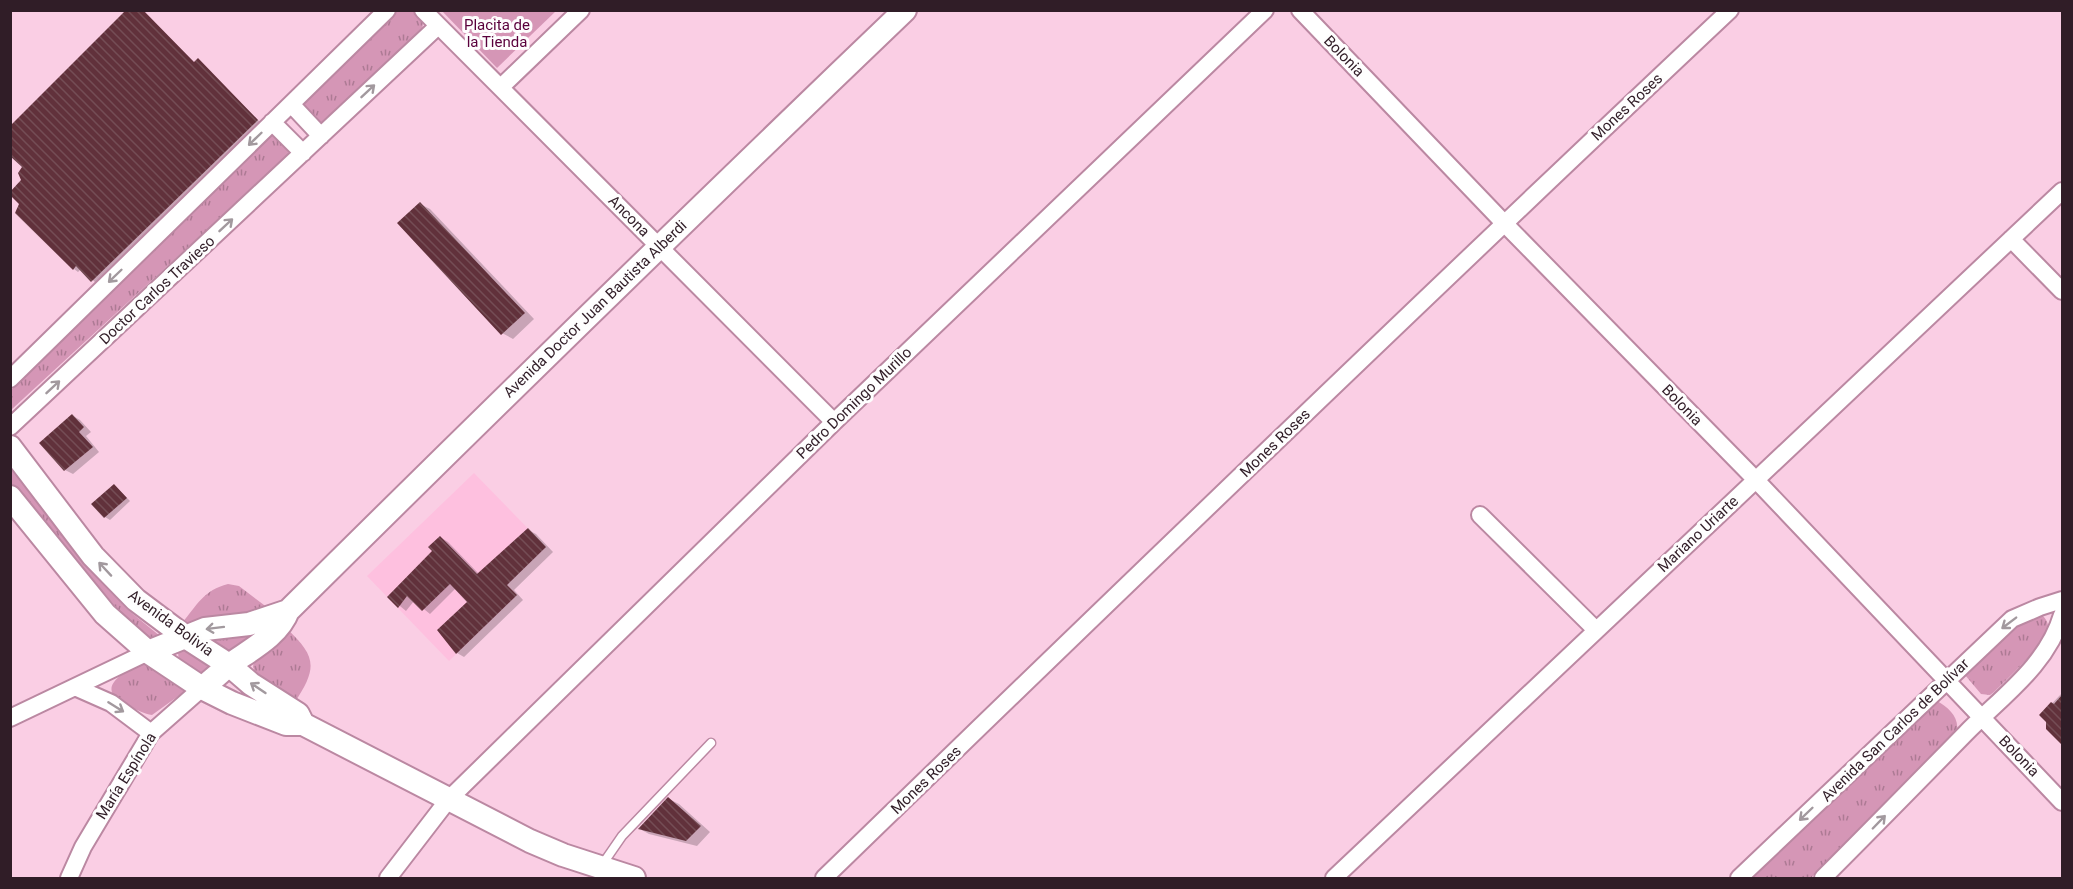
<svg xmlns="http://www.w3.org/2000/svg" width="2073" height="889" font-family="Roboto,sans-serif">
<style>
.built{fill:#fec0df}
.grass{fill:url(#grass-tufts)}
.park{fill:#d596b6}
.shadow{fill:#0003}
.building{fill:url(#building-back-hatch)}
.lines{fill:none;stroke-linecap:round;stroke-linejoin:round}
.lane-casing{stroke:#bb88a2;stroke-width:11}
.street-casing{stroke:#bb88a2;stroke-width:20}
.secondary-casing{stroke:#bb88a2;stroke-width:26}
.lane{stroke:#fff;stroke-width:8}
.street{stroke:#fff;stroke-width:16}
.secondary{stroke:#fff;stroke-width:22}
.oneway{stroke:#a2999e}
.labels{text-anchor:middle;stroke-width:6;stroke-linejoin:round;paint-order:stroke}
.park-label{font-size:15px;fill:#5a003c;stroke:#fefefe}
.street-label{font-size:15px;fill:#301d27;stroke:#fefefe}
</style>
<defs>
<pattern id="grass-tufts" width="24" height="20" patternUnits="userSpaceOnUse" patternTransform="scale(1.5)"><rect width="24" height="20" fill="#d596b6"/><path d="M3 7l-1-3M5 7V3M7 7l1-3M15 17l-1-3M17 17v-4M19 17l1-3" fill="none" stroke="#ad7a94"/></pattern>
<pattern id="building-back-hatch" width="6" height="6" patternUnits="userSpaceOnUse" patternTransform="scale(1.5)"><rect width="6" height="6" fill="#61313b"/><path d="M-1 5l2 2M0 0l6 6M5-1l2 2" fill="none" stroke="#744d55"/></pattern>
</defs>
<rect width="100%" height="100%" fill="#facee4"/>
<path class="built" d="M474,473L546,547L507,585L517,595L449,661L367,576Z"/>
<path class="grass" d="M389,11H413L423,23L422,31L325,122L319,123L299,101Z
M270,131L289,149L288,155L11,410V390Z
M10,465L81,560L128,610L160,636L152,642L121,613L11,483Z
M228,584L239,586L268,608L260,614L182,623C197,605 204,590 228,584Z
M2041,614C2044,617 2048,621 2048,626C2050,640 2005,681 1994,692L1990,695L1981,694L1965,675L2016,621Z
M286,628C316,656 318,667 295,702L256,675L253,667L254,660Z
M255,633L257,635L229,657L205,636Z
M180,648L187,649L210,665V668C199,680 190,670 179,663L178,652Z
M145,664L185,688L184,692L152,715C144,714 138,710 130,707C126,705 121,703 118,700C97,684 132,667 145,664Z
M1937,701C1948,707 1959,717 1957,730L1811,878H1746Z"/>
<path class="park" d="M442,11H556L497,68Z"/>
<path class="shadow" d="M198,60L261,123L96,283L81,269L78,272L74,269Z
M420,204L430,209L534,319L513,339L502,333Z
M73,416L80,420L91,432L86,436L99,452L73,474L65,470L42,443Z
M114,485L130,501L110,520L105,517Z
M528,530L536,534L553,552L514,590L523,600L464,657L457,653L469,602L456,588L430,614L414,601L406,611L389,597L434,551L440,537L448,542L479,574Z
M2062,693V743L2048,728L2047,721L2041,715Z
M669,799L679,804L710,832L697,846L649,834L640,829Z"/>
<path class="building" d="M126,10H143L194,62L198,58L258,120L91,282L76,266L73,270L15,213L19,204L10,195V192L21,180L18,173L22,167L10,156V126Z
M420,202L525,313L501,335L397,223Z
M72,414L84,427L79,432L93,447L64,471L39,443Z
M114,484L127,498L104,518L91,504Z
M528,528L546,547L507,585L517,595L456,654L437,630L467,602L450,584L422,611L407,596L398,608L387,597L432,551L428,547L440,536L477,574Z
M2062,695V745L2046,729V722L2039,715L2051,702L2054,704Z
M668,797L701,826L686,841L638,829Z"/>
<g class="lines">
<g class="lane-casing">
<path id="lane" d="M602,865L622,836L711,743"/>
</g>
<g class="street-casing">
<path id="street" d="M423,10L834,422
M1300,10L1504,223L1756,480L2062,802
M501,87L581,10
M291,104L321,136
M272,122L303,153
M2011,239L2062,291
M10,379L387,10
M10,427L438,26
M1480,515L1596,630
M77,688L111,703L151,733
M10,718L148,652
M69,878L83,847L151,733L202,688
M388,878L448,800L834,422L1265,10
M824,878C1124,587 1425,297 1730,10
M1334,878L2062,191
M1739,878L2012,619L2040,607L2062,600
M1823,878C1871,830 1918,782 1965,734C2001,697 2047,666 2062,615"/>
</g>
<g class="secondary-casing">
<path id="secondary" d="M10,447L93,556L136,600L184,636L229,665L251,684L298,714L303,724
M10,497L105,614L148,652L202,688L232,703L286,724H303L530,841L563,855L634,878
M148,652L205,629L249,624L288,611
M202,688C212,680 222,671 232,663C252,649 279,635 288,611C492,409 697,209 905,10"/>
</g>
<use href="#lane" class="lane"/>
<use href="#street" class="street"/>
<use href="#secondary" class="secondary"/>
</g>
<defs><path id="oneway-shaft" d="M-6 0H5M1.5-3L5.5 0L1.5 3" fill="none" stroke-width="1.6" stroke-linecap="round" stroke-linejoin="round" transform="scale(1.5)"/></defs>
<g class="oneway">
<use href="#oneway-shaft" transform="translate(368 91) rotate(-43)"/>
<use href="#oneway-shaft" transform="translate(255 139) rotate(136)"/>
<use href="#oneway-shaft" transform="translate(226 225) rotate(-43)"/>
<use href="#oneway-shaft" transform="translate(115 276) rotate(136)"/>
<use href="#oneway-shaft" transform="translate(53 387) rotate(-43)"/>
<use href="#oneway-shaft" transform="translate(105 569) rotate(-133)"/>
<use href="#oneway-shaft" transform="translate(2009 623) rotate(143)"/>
<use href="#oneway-shaft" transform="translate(215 628) rotate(173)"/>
<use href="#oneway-shaft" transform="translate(258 688) rotate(-146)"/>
<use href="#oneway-shaft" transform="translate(116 707) rotate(32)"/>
<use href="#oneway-shaft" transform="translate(1806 814) rotate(136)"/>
<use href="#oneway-shaft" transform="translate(1879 822) rotate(-46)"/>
</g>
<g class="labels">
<g class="park-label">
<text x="497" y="30">Placita de<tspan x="497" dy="17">la Tienda</tspan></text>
</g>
<g class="street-label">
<text transform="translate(1344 56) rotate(46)" y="5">Bolonia</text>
<text transform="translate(1627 107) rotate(-43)" y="5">Mones Roses</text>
<text transform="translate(629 216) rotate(45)" y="5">Ancona</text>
<text transform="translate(157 290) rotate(-43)" y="5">Doctor Carlos Travieso</text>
<text transform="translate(595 309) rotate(-44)" y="5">Avenida Doctor Juan Bautista Alberdi</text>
<text transform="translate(854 403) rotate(-44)" y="5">Pedro Domingo Murillo</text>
<text transform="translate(1682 405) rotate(46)" y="5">Bolonia</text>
<text transform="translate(1275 443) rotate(-44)" y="5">Mones Roses</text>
<text transform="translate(1698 534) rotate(-43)" y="5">Mariano Uriarte</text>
<text transform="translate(171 623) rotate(36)" y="5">Avenida Bolivia</text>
<text transform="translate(1895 730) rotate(-44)" y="5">Avenida San Carlos de Bolívar</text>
<text transform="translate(2019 756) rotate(46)" y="5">Bolonia</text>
<text transform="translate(126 776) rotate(-58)" y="5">María Espínola</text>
<text transform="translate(926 780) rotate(-44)" y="5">Mones Roses</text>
</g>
</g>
<rect width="2073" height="889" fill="none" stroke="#301d27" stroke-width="24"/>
</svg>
